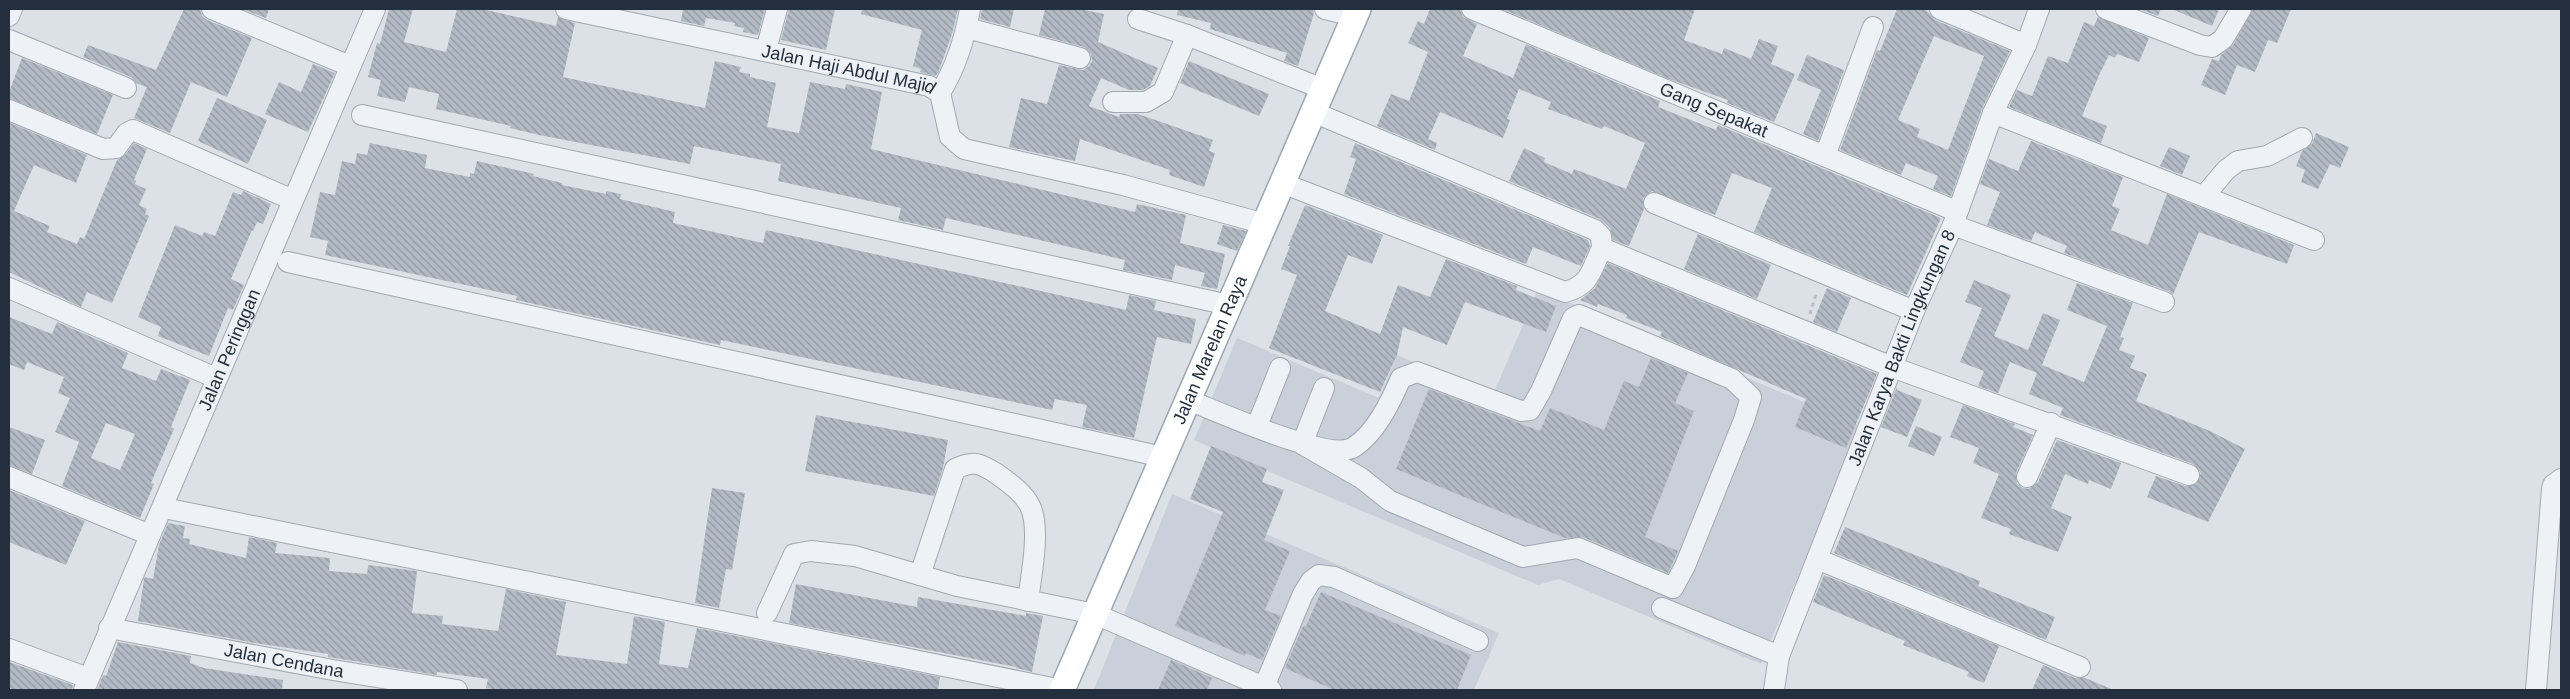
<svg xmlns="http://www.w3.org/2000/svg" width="2570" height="699" font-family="Helvetica,sans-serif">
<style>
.built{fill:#c9d0d9}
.building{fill:url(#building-back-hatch);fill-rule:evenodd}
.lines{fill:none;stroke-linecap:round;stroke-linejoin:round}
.minor-casing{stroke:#a0a8b1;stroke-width:22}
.major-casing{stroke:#9aa6b4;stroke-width:28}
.path{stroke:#b9bfc5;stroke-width:3;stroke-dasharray:4 4;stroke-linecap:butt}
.minor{stroke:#eef1f5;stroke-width:20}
.major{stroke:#fff;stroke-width:25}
.labels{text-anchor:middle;stroke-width:4;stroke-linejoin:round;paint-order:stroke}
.street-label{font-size:18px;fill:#242f3e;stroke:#ebf0f5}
</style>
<defs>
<pattern id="building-back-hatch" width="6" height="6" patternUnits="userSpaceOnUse" patternTransform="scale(1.25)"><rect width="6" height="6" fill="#b2bac4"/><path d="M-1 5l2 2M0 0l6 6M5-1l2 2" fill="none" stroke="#9198a1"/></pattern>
</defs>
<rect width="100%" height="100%" fill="#dbe1e7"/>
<path class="built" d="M1538,289L1861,426L1761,664L1559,579L1538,585L1194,440L1237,338L1379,398L1397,355L1493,395Z
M1172,494L1499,633L1474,690H1094Z"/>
<path class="building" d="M184,9H200L202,16L207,20L252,38L227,97L191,82L170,133L134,118L147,87L136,83L131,77L83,57L88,45L156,70Z
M242,9H269L266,18Z
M389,9H413L404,42L446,52L457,9H482L556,26L558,17L575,23L563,77L705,108L715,61L741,67L739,72L750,74V77L776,83L767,127L799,133L810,82L845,89L846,84L882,92L871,149L1135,212L1137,204L1186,215L1180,243L1225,254L1217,289L1201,286L1205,273L1175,265L1172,280L1123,270L1125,260L946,218L943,230L898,220L901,208L778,181L781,164L694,146L690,164L539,135L510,128L511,126L436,109L439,94L409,87L405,102L377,96L381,80L368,77L377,43L380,44Z
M683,9H765L758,35L743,32L744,28L734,26L735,23L706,18L704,26L681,21Z
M789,9H835L826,50L781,40Z
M862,9H958L952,34L938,73L935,76L920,72L921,69L913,66L922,30L861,14Z
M982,9H1014L1010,27L980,19Z
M1045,9H1079L1104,14L1098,42L1158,68L1150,86L1143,90H1129L1101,78L1089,106L1119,117L1120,114H1138L1213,140L1209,151L1215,153L1204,187L1169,175L1170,170L1080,139L1075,161L1009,147L1021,98L1047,104L1059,65L1083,70L1089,66L1092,61L1091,54L1084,47L1039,35Z
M1178,9H1313L1314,13L1298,66L1284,61L1287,53L1210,29L1211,23L1177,15Z
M1430,9H1460L1463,17L1477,24L1463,56L1513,78L1526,44L1660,101L1658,107L1716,130L1718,125L1941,218L1907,295L1754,232L1772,188L1732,173L1715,215L1652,191L1643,198L1644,209L1629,246L1613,240L1610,228L1600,219L1509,181L1524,148L1545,158L1544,162L1572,174L1574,169L1626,189L1645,143L1604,126L1602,129L1548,109L1551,102L1519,89L1507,119L1510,120L1503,138L1440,112L1428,139L1437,143L1435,150L1377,126L1391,94L1409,101L1428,52L1408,43L1418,21L1424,24Z
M1502,9H1695L1684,40L1722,54L1724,48L1751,59L1759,39L1778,46L1771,64L1795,74L1774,122L1727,103L1728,100L1669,79Z
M1897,9H1925L1935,20L2010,51L1982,109L1951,196L1933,189L1938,176L1906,163L1901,175L1840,150L1877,50L1880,51ZM1934,36L1984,56L1948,150L1917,137L1920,129L1898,120Z
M2139,9H2161L2158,16Z
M2172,9H2219L2212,26Z
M2253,9H2291L2277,43L2268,40L2255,72L2237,65L2225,95L2201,85L2212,59L2219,61L2221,55L2233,45Z
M2098,17L2149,38L2139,62L2117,54L2115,58L2109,55L2100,73L2082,116L2107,126L2101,143L2009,107L2017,90L2032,96L2048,56L2068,63L2084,22L2094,26Z
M1807,55L1844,70L1818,141L1803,134L1821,90L1797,80Z
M22,58L113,95L97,134L9,98V92Z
M1189,61L1269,94L1259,116L1180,83Z
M313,64L335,73L308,132L265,114L279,82L301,92Z
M217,98L267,120L248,164L198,141Z
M10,123L87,155L76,183L34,165L14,211L50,226L47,232L77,244L80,237L84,239L117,160L125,155L134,143L147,149L134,180L136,181L135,184L146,189L139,205L147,209L145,214L149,216L112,303L87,292L81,307L9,272Z
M2316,133L2349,147L2340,168L2330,164L2318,189L2301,182L2305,170L2296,166L2302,151L2312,144Z
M2031,141L2123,177L2112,206L2120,209L2111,230L2148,245L2167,194L2294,245L2287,264L2199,232L2173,295L2168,291L2064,253L2067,246L2035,232L2031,241L1987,225L2000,192L1980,184L1989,159L2018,171Z
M370,143L427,155L425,168L470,177V173L474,174L477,161L534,174L533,176L562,183V185L606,194V191L621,194L620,199L675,212L673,223L763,243L766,230L1126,310L1129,295L1156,301L1154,310L1196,319L1191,344L1157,337L1134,438L1082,427L1087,405L1055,399L1052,410L721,340L720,345L516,300L517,296L325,255L328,241L310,237L320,192L335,195L342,161L355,164L357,153L367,155Z
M1355,143L1588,240L1590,246L1581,266L1533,247L1526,264L1344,194L1356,159L1350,157Z
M2169,147L2190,156L2182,175L2160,166Z
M243,191L271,204L263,224L257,222L253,231L252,230L231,279L244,285L233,310L228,308L209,356L158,336L161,327L138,317L175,225L202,236L204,232L215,236L233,192L241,195Z
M1305,205L1383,235L1372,264L1348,255L1325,311L1380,334L1398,285L1430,297L1446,259L1517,286L1516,290L1556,306L1546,332L1465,302L1447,345L1403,327L1397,355L1380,392L1269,348L1297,275L1281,269L1290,246H1288Z
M1223,225L1246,231L1237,251L1217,244Z
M1698,234L1771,265L1757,299L1684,269Z
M1608,263L1877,374L1846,448L1795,427L1806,399L1660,336L1662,332L1626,318L1627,315L1598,304L1597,307L1580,300L1595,288Z
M1974,280L2011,295L1994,336L2028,350L2043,313L2060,320L2042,365L2084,382L2107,326L2067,310L2077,283L2133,303L2120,337L2124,338L2119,350L2135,356L2130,368L2147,374L2136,401L2210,431L2245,449L2208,522L2147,497L2156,476L2185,486L2196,484L2201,473L2193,464L2060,415L2063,408L2029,394L2037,373L2010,362L1998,393L1978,386L1984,371L1960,362L1982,308L1965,302Z
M1827,288L1851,298L1837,332L1813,322Z
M9,317L52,334L57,322L128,353L122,368L156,381L161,369L190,380L171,427L174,429L151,483L154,484L140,518L62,486L79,442L55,432L70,398L58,393L64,377L27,362L24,370L9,364ZM106,423L135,434L120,470L91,458Z
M1651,358L1688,373L1675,403L1694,411L1645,537L1678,551L1668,573L1583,537L1565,538L1396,469L1429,389L1540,431L1550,408L1604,430L1624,381L1639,387Z
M1897,387V390L1922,400L1907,437L1881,427Z
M1963,405L2015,424L2013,427L2033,435L2016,473L2017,484L2023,488L2029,489L2038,482L2057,440L2121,463L2111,489L2089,480L2088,484L2065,474L2051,508L2072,517L2058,552L2009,534L2011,529L1981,518L1999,474L1973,463L1979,448L1950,437Z
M816,415L948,440L943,468L934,496L805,471Z
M1916,426L1942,437L1934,456L1908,446Z
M9,427L45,440L32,474L9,465Z
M1211,446L1267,469L1262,482L1284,490L1264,540L1290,551L1265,610L1281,616L1262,660L1246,653L1245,656L1175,626L1223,512L1190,499Z
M712,488L745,493L732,570L726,569L719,608L695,603Z
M9,490L85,521L66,565L9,542Z
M168,523L185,526L183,538L190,539L189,544L246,558L249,537L277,543L275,553L330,558L329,571L367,574L368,565L417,571L412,613L443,616L442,624L498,631L506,589L566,602L556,655L627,664L634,616L665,622L659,664L688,668L697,628L940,677L938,690H499L486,688L488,679L437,672V675L335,658L328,657V654L255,643L138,621L144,579L145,577L153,579L159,545Z
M1845,527L1980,581L1978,586L2055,617L2046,640L1834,553Z
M1824,575L1999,646L1984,683L1967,676L1969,672L1903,645L1905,641L1813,602Z
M796,584L917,607L918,597L1026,616V613L1043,616L1032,672L1016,668V667L789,623Z
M1321,592L1471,655L1457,690H1334L1285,668L1303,626H1306Z
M118,642L191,656L190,663L204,668L283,680L282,690H97L103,675L106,676Z
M1171,660L1212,678L1207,690H1158Z
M9,662L73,685L72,690H9Z
M2043,665L2075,678H2085L2114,690H2032Z"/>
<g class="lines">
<g class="minor-casing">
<g id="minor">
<path d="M212,9L350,66"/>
<path id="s1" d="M566,9L929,86L940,93L950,137L964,149L1123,185L1265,224"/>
<path d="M1325,9L1354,16"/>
<path id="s2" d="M1472,9L1956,211"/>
<path d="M1940,9L2026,45"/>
<path d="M2106,9L2200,45L2212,47L2223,39L2241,9"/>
<path d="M9,16L12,9"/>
<path d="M1138,19L1187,35L1323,89"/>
<path d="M967,28L1080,58"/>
<path d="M9,40L126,88"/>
<path d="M766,50L777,9"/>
<path d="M940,93C956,67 965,38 970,9"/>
<path d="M1113,102H1146L1163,92L1187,35"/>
<path d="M9,110L103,149L116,148L127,133L133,130L293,200"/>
<path d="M1313,112L1595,230L1601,236L1602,248"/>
<path d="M1993,113L2314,240"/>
<path d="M362,115L1229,305"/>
<path d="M1825,156L1873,27"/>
<path d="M1282,183L1565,292C1591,285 1591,270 1602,248L1892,367L2189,475"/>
<path d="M2204,196L2226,170L2238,161L2267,156L2302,138"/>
<path d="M1654,203L1914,311"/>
<path d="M1953,225L2164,302"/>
<path d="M288,262L1163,457"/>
<path d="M9,288L216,378"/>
<path d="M1188,400C1217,411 1330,463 1354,447C1376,433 1391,401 1401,378L1417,372L1521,411L1530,410L1541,391L1573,318L1579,315L1732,379L1751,397L1744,420L1685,566L1673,588L1578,548L1523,557L1390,501L1361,478L1302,444L1324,388"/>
<path d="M1257,426L1280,368"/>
<path d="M9,477L150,535"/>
<path d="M2027,477L2051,423"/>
<path d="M164,508L1062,690"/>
<path d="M1817,559L2080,667"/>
<path d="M920,575L955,469C974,460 980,463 997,474C1009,483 1023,492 1030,506C1041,528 1031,576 1028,601"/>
<path d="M1662,608L1779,656"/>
<path d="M767,613L794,554L811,551L855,556L957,586L1095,614L1271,690"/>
<path id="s3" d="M109,628L333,670L457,690"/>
<path d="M9,649L88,678"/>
<path d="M1264,687L1303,594L1311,581L1319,575L1334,577L1478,641"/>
<path id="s4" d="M84,690L375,9"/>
<path id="s5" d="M1774,690L1779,656L1914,311L1953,225L1993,113L2026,45L2039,9"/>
<path d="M2536,690L2552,489L2553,485L2561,479"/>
</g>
</g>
<g class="major-casing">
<g id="major">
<path id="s6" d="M1062,690L1358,9"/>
</g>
</g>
<path class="path" d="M1810,314L1817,291"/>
<use href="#minor" class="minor"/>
<use href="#major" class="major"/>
</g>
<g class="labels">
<g class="street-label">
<text dy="6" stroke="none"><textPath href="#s1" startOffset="289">Jalan Haji Abdul Majid</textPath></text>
<text dy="6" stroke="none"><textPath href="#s2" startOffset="262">Gang Sepakat</textPath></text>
<text dy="6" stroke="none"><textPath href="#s5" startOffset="366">Jalan Karya Bakti Lingkungan 8</textPath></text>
<text dy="6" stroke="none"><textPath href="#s4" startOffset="370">Jalan Peringgan</textPath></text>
<text dy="6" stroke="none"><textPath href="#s6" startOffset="371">Jalan Marelan Raya</textPath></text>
<text dy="6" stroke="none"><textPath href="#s3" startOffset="178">Jalan Cendana</textPath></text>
</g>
</g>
<rect width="2570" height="699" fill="none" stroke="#242f3e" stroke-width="20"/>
</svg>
